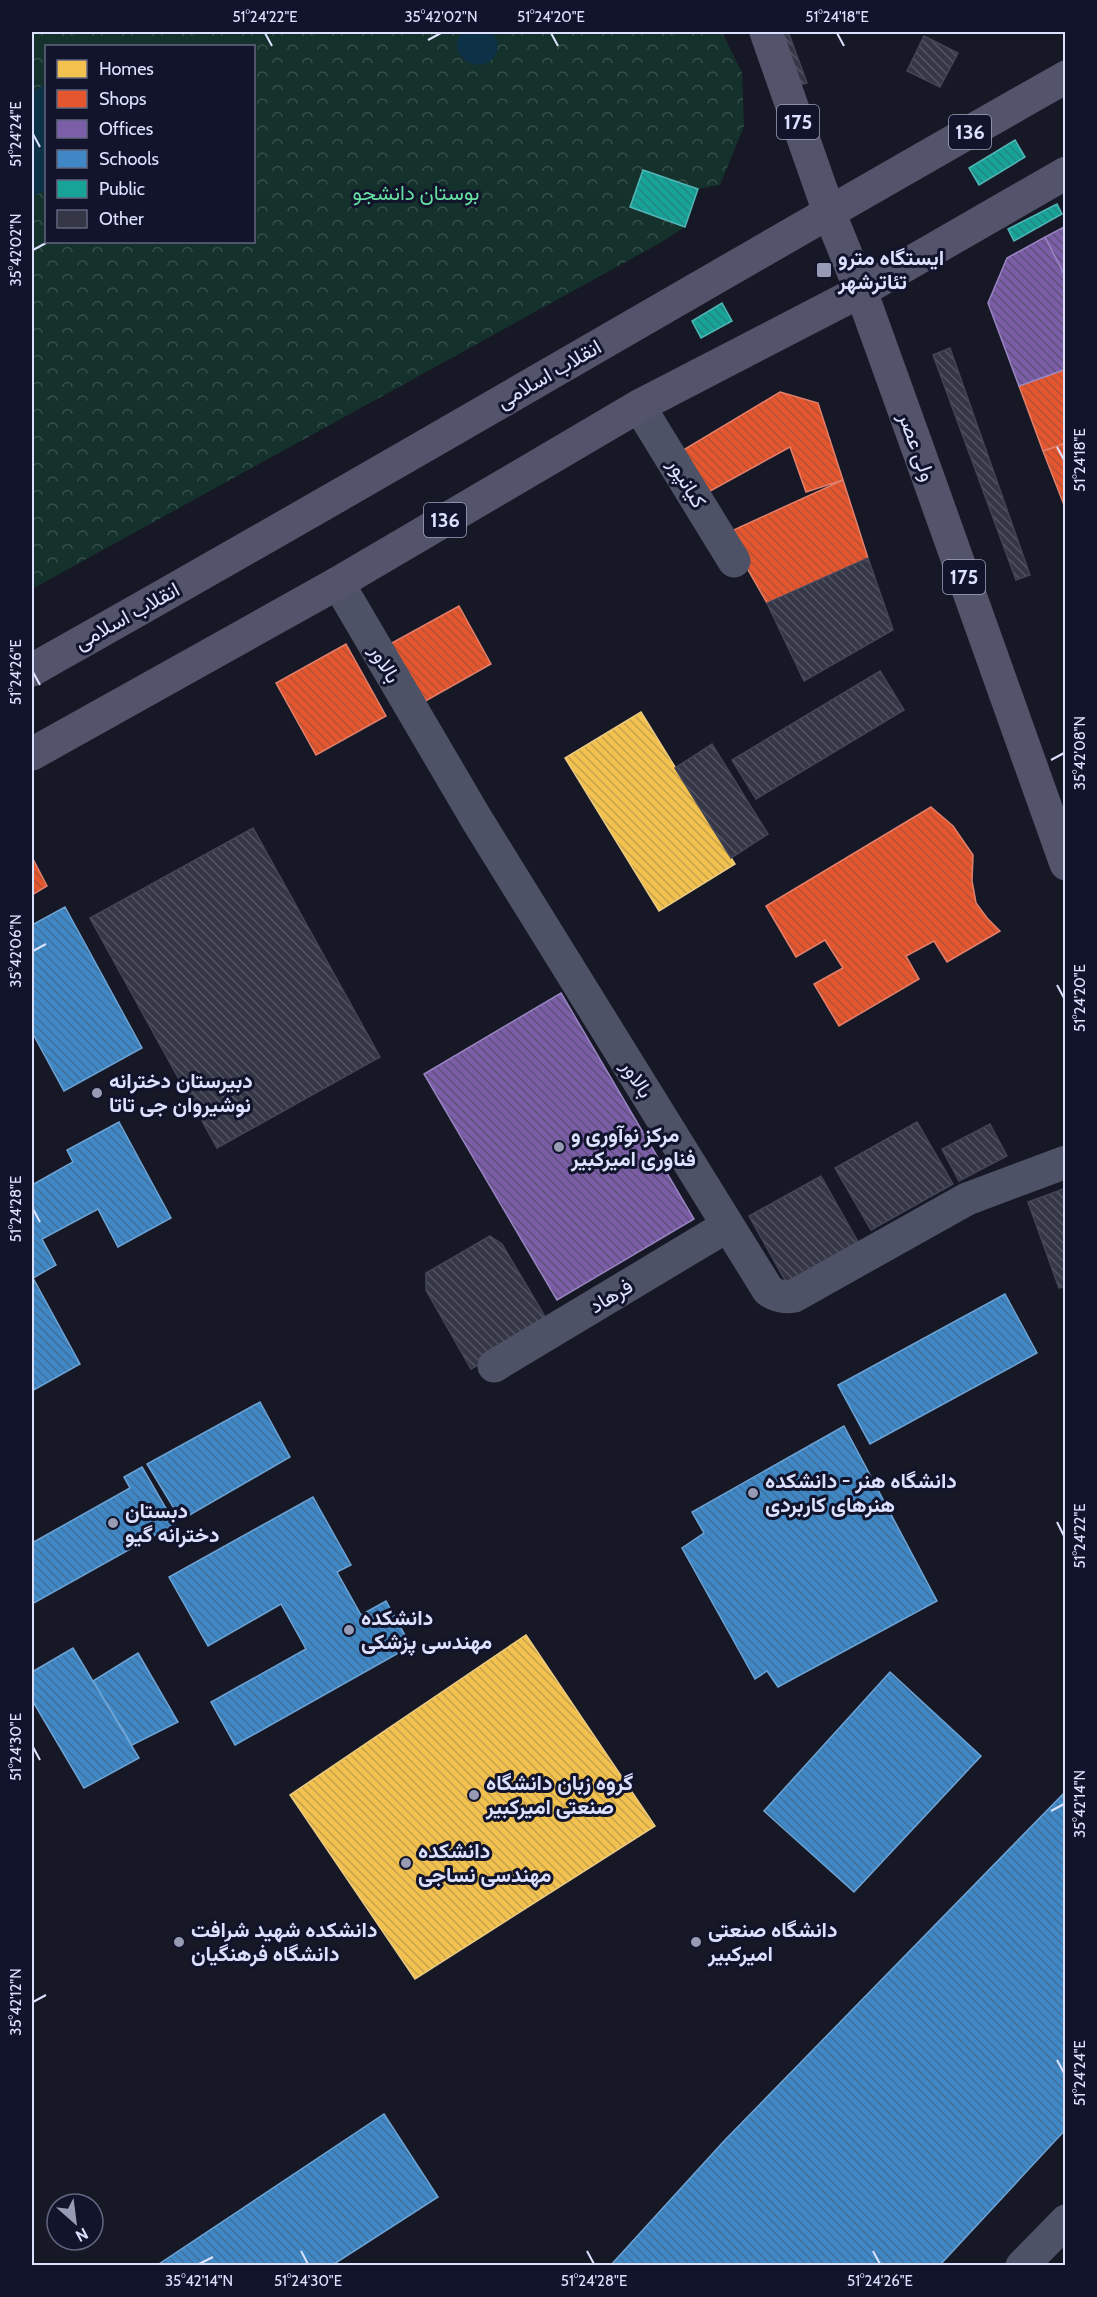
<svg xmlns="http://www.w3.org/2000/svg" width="1097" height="2297" font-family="Cabin,Vazirmatn,sans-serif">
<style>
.forest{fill:url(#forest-crowns);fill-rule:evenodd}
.water{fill:#0d3147}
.homes{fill:url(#homes-back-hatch);stroke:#ebcb83;stroke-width:1.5}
.shops{fill:url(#shops-back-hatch);stroke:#e2806d;stroke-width:1.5}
.offices{fill:url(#offices-back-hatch);stroke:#9885c1;stroke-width:1.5}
.schools{fill:url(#schools-back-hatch);stroke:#6ea3d6;stroke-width:1.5}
.public{fill:url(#public-back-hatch);stroke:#52b6b7;stroke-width:1.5}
.building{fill:url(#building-back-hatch);stroke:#424458;stroke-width:1.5}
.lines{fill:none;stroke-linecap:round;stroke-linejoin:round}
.minor{stroke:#4d5266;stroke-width:33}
.tertiary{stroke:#4d5266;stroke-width:33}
.primary{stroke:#54536c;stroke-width:33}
.ticks{fill:none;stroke:#dce1ff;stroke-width:2}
.poi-dot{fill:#979bb3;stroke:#11142b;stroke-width:2}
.labels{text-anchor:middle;stroke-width:6;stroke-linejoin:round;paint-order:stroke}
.shield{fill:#11142b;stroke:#9fa4bf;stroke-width:1.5}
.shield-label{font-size:20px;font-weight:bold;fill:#dce1ff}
.park-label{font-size:21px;fill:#67e0a2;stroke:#11142b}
.poi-label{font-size:21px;font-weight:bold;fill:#dce1ff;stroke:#11142b;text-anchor:start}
.street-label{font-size:21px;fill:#dce1ff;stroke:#11142b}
.neatline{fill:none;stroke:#dce1ff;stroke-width:2}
.ticks-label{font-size:15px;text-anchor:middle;fill:#dce1ff}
</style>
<defs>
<pattern id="forest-crowns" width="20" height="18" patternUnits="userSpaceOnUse" patternTransform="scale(1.5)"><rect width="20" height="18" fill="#14312b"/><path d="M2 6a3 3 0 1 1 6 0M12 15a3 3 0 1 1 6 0" fill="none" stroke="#364f4b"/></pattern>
<pattern id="homes-back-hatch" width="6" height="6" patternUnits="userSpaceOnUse" patternTransform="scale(1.5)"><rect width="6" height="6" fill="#f2c14e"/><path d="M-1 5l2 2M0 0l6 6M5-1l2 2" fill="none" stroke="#c6a24e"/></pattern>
<pattern id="shops-back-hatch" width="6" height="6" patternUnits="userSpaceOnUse" patternTransform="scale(1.5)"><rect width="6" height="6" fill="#e4572e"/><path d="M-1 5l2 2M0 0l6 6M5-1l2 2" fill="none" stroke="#b35137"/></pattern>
<pattern id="offices-back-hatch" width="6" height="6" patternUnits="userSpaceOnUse" patternTransform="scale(1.5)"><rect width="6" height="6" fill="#7b5ea7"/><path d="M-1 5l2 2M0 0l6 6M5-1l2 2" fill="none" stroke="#5e517a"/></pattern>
<pattern id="schools-back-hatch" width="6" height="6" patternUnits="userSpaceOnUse" patternTransform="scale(1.5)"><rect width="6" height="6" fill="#3f88c5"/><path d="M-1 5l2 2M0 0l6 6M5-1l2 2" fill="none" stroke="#40709b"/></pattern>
<pattern id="public-back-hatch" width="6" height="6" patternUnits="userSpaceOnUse" patternTransform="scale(1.5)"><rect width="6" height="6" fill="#17a398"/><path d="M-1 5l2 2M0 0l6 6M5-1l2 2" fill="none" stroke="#248681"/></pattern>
<pattern id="building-back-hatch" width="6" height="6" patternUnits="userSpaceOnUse" patternTransform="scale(1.5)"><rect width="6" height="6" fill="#363746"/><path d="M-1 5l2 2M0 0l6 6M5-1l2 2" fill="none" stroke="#525462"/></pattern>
</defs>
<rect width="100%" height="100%" fill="#171825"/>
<path class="forest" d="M32,32H722L742,73L744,126L720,185L698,189L644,170L630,207L685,227L660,243L32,589ZM46,46H254V242H46Z"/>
<path class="water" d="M462,32H492C496,37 499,42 497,50C489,80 442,59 462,32Z
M46,84V190L32,197V92Z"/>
<path class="homes" d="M641,712L735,864L659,911L565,758Z
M526,1635L655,1826L415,1979L290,1795Z"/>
<path class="shops" d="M1066,369V443L1043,451L1019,386Z
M780,392L818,403L843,480L806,492L790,447L703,495L680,452Z
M1066,443V510L1043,451Z
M843,480L868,558L767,603L727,533Z
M459,606L491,664L422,703L390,644Z
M346,644L386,716L316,755L276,683Z
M931,807L953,826L973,855L972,881L976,903L987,918L1000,931L947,962L934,941L906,956L919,979L839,1026L814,984L843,968L825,940L796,957L766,906Z
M32,857L47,886L32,895Z"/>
<path class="offices" d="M1066,226V278L1045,237Z
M1045,237L1066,278V369L1019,386L988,303L1007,258Z
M561,993L694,1219L557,1300L424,1074Z"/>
<path class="schools" d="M65,907L142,1048L64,1091L32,1032V925Z
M119,1122L171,1218L118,1247L98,1209L42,1239L56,1265L33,1278L80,1364L32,1391V1185L73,1162L67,1150Z
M1005,1294L1037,1353L870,1444L838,1385Z
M260,1402L290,1457L181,1520L147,1464Z
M844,1426L937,1601L778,1687L767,1671L755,1679L682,1548L704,1533L692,1512Z
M142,1467L175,1524L32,1604V1543L130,1488L124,1477Z
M313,1497L351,1565L337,1572L361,1615L386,1601L411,1646L235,1745L211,1702L306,1649L281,1604L208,1646L169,1577Z
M73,1648L139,1758L84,1788L32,1700V1672Z
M138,1653L178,1722L132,1745L93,1681Z
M890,1672L981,1756L854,1892L764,1811Z
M1066,1791V2129L939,2266H610L724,2141Z
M384,2114L438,2197L331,2266H156Z"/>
<path class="public" d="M1015,140L1025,157L979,185L969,168Z
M643,170L698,189L685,227L630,207Z
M1057,204L1062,214L1014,241L1008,229Z
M722,303L732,321L701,338L692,321Z"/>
<path class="building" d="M789,34L807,83L790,87L773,40Z
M924,36L958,53L940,87L907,71Z
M950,348L1030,575L1016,580L933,355Z
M868,558L893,630L804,681L767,603Z
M880,671L904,710L756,799L732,760Z
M712,744L768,834L731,858L675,768Z
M253,828L380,1057L217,1148L90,918Z
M917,1122L953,1184L871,1230L835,1168Z
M990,1124L1007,1156L959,1181L942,1149Z
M821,1176L858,1242L786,1282L749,1216Z
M1066,1188V1286L1059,1288L1028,1202Z
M490,1236L502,1244L550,1325L471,1369L426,1290V1273Z"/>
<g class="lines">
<path class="minor" d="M639,406L734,561
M338,583L477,820L768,1290C776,1296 783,1298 794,1296L967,1199L1066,1162
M494,1366L727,1226"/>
<path class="tertiary" d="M1022,2266L1066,2221"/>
<path class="primary" d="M766,32L829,212L861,291L924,466L1066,864
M32,670C378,476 720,273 1066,77
M32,754L338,583L639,406L861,291L1066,173"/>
</g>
<path class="ticks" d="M265,33L272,46M551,33L558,46M837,33L844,46M428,40L441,33M33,134L40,147M33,250L46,243M1057,447L1064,460M33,672L40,685M1051,760L1064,753M33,951L46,944M1057,985L1064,998M33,1209L40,1222M1057,1522L1064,1536M33,1747L40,1760M1051,1811L1064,1804M33,2002L46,1995M1057,2060L1064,2073M301,2251L308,2264M587,2251L594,2264M873,2251L880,2264M199,2264L213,2257"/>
<g class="poi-dot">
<rect x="816" y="262" width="16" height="16" rx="3"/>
<circle cx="97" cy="1093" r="6"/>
<circle cx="559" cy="1147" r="6"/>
<circle cx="753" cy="1493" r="6"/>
<circle cx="113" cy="1523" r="6"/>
<circle cx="349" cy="1630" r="6"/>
<circle cx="474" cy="1795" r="6"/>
<circle cx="406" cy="1863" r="6"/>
<circle cx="179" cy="1942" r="6"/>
<circle cx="696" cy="1942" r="6"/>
</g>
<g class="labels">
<g class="shield">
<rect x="777" y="105" width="42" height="34" rx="4.5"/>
<rect x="949" y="115" width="42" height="34" rx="4.5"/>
<rect x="424" y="503" width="42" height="34" rx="4.5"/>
<rect x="943" y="560" width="42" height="34" rx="4.5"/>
</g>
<g class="shield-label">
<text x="798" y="129">175</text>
<text x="970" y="139">136</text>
<text x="445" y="527">136</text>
<text x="964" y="584">175</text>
</g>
<g class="park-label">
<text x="416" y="200">بوستان دانشجو</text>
</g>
<g class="poi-label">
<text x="838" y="265">ایستگاه مترو<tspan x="838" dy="24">تئاترشهر</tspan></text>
<text x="109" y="1088">دبیرستان دخترانه<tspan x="109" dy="24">نوشیروان جی تاتا</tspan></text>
<text x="571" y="1142">مرکز نوآوری و<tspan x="571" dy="24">فناوری امیرکبیر</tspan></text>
<text x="765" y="1488">دانشگاه هنر - دانشکده<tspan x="765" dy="24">هنرهای کاربردی</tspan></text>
<text x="125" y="1518">دبستان<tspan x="125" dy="24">دخترانه گیو</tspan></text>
<text x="361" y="1625">دانشکده<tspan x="361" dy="24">مهندسی پزشکی</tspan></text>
<text x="486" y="1790">گروه زبان دانشگاه<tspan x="486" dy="24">صنعتی امیرکبیر</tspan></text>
<text x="418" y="1858">دانشکده<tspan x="418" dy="24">مهندسی نساجی</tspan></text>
<text x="191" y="1937">دانشکده شهید شرافت<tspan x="191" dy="24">دانشگاه فرهنگیان</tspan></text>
<text x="708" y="1937">دانشگاه صنعتی<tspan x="708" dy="24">امیرکبیر</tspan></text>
</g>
<g class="street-label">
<text transform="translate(549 374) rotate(-30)" y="7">انقلاب اسلامی</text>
<text transform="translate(917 447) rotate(70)" y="7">ولی عصر</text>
<text transform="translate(687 483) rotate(59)" y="7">کیانپور</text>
<text transform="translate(127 616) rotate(-29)" y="7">انقلاب اسلامی</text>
<text transform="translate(385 664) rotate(60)" y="7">بالاور</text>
<text transform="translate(637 1079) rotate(58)" y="7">بالاور</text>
<text transform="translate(611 1296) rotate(-31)" y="7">فرهاد</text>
</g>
</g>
<rect width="1097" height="2297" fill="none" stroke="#11142b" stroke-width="66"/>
<rect x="45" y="45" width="210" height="198" fill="#11142b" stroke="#626680" stroke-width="1.5"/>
<rect x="57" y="60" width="30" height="18" fill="#f2c14e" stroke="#626680" stroke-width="1.5"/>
<text x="99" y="75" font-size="18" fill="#dce1ff">Homes</text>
<rect x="57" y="90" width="30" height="18" fill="#e4572e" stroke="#626680" stroke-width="1.5"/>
<text x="99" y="105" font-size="18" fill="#dce1ff">Shops</text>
<rect x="57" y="120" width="30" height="18" fill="#7b5ea7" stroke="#626680" stroke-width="1.5"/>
<text x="99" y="135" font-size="18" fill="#dce1ff">Offices</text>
<rect x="57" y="150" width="30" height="18" fill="#3f88c5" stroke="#626680" stroke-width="1.5"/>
<text x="99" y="165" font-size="18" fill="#dce1ff">Schools</text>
<rect x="57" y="180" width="30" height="18" fill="#17a398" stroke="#626680" stroke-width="1.5"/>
<text x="99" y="195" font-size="18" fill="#dce1ff">Public</text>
<rect x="57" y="210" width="30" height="18" fill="#363746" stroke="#626680" stroke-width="1.5"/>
<text x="99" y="225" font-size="18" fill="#dce1ff">Other</text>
<g transform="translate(75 2222) rotate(152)"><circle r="28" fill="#11142b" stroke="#626680" stroke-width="1.5"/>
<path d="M0-4.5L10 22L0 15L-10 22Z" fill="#979bb3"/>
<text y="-9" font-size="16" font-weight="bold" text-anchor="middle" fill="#dce1ff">N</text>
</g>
<rect x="33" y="33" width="1031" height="2231" class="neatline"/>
<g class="ticks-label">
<text x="265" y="22">51°24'22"E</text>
<text x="441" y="22">35°42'02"N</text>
<text x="551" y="22">51°24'20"E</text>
<text x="837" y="22">51°24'18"E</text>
<text transform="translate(16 134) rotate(-90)" y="5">51°24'24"E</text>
<text transform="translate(16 250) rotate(-90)" y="5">35°42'02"N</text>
<text transform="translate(1080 460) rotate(-90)" y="5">51°24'18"E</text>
<text transform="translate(16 672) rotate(-90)" y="5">51°24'26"E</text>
<text transform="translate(1080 753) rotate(-90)" y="5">35°42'08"N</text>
<text transform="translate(16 951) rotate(-90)" y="5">35°42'06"N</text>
<text transform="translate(1080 998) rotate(-90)" y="5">51°24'20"E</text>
<text transform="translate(16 1209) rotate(-90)" y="5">51°24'28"E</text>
<text transform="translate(1080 1536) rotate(-90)" y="5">51°24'22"E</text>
<text transform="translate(16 1747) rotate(-90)" y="5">51°24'30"E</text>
<text transform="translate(1080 1804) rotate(-90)" y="5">35°42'14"N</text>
<text transform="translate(16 2002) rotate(-90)" y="5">35°42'12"N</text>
<text transform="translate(1080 2073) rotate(-90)" y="5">51°24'24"E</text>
<text x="199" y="2286">35°42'14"N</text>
<text x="308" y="2286">51°24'30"E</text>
<text x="594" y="2286">51°24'28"E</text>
<text x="880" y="2286">51°24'26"E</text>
</g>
</svg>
